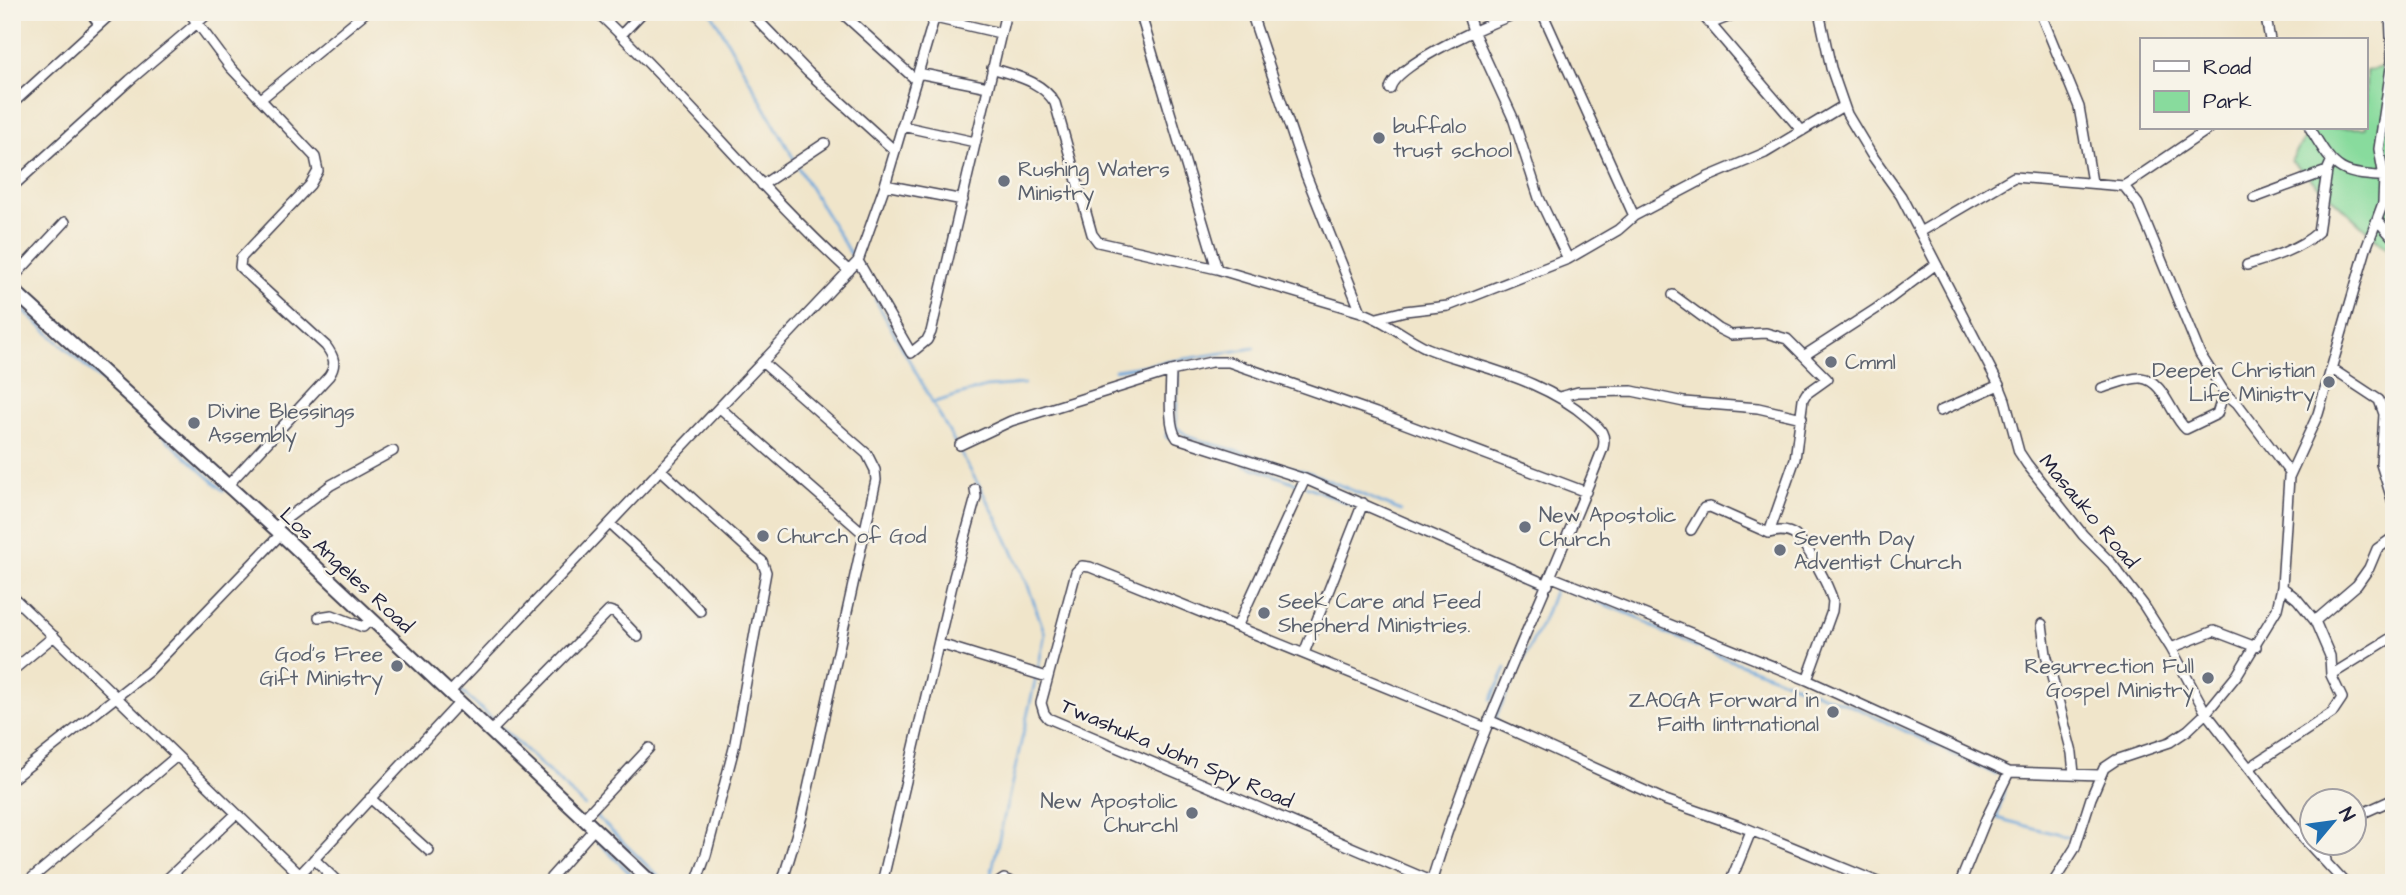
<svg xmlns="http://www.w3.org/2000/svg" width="2406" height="895" font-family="'Architects Daughter',sans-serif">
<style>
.green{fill:#88db9d;stroke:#557e6c;stroke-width:2}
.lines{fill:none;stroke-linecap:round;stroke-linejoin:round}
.stream{stroke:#6ba6db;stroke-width:2.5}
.street-casing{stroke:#413f50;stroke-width:12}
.secondary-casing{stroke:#413f50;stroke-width:16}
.street{stroke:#fff;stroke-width:9}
.secondary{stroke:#fff;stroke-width:12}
.worship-dot{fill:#6b7280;stroke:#f7f3e8;stroke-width:2.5}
.labels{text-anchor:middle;stroke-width:5;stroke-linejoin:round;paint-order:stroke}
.worship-label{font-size:21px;fill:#5b616d;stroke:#f7f3e8;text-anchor:start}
.street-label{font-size:21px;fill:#22223b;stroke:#f7f3e8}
</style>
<rect width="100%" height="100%" fill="#f7f3e8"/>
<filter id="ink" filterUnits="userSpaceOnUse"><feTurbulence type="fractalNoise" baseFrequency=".0143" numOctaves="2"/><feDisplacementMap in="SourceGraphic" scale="14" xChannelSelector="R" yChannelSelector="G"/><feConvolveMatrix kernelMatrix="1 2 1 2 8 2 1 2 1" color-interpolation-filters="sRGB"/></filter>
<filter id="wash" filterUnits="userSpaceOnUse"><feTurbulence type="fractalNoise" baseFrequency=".00686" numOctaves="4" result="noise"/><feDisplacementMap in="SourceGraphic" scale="28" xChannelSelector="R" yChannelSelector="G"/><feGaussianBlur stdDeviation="1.57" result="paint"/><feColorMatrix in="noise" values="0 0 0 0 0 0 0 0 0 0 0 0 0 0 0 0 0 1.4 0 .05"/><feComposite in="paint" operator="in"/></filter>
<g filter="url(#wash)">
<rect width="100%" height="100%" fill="#f0e5ca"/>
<path class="green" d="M2394,64V255L2291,161L2310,128H2366V71Z"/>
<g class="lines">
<path class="stream" d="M711,12L794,159
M796,164L854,260
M875,299L998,520L1027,583L1045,634L1038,668
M12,300L224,491
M1115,370L1254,348
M1178,372L1176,427L1189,437L1311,473L1401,511
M932,403L986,387L1024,384
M1168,423L1166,437L1174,439
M1243,464L1299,484
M1306,486L1355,506
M1366,511L1375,514
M1469,555L1540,593
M460,690L495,721
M1491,700L1506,668
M1498,721L1496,716L1545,616L1556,586L1637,617L1663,632L1706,651L1857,708L1995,774
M502,728L585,806
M494,743L589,832
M2004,790L1997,818L2067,837
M592,812L665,883
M592,836L640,883
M1860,870L1894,883
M989,883L1036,677"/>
</g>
</g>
<g filter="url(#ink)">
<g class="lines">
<g class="street-casing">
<path id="street" d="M90,12L99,24
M189,12L230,67L315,157L318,171L310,185L241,258L240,267L326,346C334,357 337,364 329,376L228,485
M597,12C685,95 760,189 849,271
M750,12L808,72L895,151
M841,12L916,80
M1140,12L1217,269
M1251,12L1306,175L1361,312C1385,320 1404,337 1427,348C1441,354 1457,358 1472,363C1512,375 1556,390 1588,418C1598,427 1607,432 1603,448C1547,593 1476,733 1431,883
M1467,12L1473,31L1513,118L1539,198L1568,259
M1542,12L1634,216
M1700,12L1802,131
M1819,12L1831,68L1847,114L1871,154L1901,196L1999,385L2005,400L2019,452L2027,464L2083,535L2112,564L2143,604L2171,648L2206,713L2305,840L2345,883
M2040,12L2079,107L2092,182
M2265,12L2270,40
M935,18L1000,33
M1710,24L1741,12
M621,35L643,12
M992,68C1015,76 1041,80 1055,103L1092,234L1098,242L1217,269L1361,312
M918,73L988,87
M1390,89C1394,64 1498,18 1523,12
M261,99L366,12
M12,104L113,12
M902,126L975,142
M2310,128C2337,174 2340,174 2394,177
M762,185L825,143
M885,185L963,200
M2124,186L2138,204L2147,225L2200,354L2224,392L2237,403L2290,473
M12,187L130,80L210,12
M2254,198L2327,171
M2378,221L2394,239
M1920,232L2014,177L2124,186L2210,128
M858,261L911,353L927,340L931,332L1006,12
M2247,265C2270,258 2300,249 2318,232L2327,171L2331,162
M12,279L65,222
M1673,295L1719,329L1731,335L1766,333L1787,339L1827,379L1806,394L1803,399L1795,459L1769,533
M1377,318L1405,311L1448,306L1568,259L1618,230L1634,216L1708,177L1765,153L1843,106
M1805,355L1876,309L1935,265
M762,362L867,454L875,470L876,480L802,816L782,883
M2332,369L2379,400L2384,414L2381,464L2394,506
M2102,388C2113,385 2129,377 2141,378C2164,380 2171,416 2186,429L2217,414L2224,392
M1559,397L1578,392L1632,391L1684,402L1758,408L1802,418
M720,408L863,533
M1940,411L1999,385
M960,445L1011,421L1171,371
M661,470L758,558L762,561L766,572L734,748L706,855L696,883
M610,524L659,568L700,611
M274,528L331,485L393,451
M1691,530L1704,508L1710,507L1769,533C1779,530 1788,530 1796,536C1809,547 1828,585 1833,601L1832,611L1807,680
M1552,577L1807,680L2009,772L2100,775
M1548,585L1305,479L1177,438C1167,426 1171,387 1171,371L1211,362H1229L1376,413L1586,492
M12,596L299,874
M319,617L332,615L363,627L371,619
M2315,621L2357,585L2369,568L2377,549L2394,537
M2042,624L2046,654L2072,753L2074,774
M1237,627L1305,479
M940,644L1047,677
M2171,648L2214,631L2256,647
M1304,653L1363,503
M12,671L54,636
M2331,675L2394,636
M450,692L858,261L885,185L936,12
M1489,720L1665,800L1748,829L1880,883
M491,731L609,611L615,613L638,637
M2249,768L2332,713L2342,698L2331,675L2330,656L2315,621L2297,599L2282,587
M12,779L149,671L281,534
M370,798L429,851
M2354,817L2394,799
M584,818L649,748
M314,859L339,883
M2326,860L2323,850L2327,842
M164,882L236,814
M26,883L177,756
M292,883L460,702
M546,883L595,828
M882,883L954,577L976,497L975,489
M998,883L1004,879L1014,883
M1441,883L1431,881L1048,718L1044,713L1041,703L1076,572L1082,566L1090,567L1486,728
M1730,883L1751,831
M1960,883L1986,819L2009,772
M2053,883L2075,848L2091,798L2104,768L2116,760L2170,742L2188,730L2206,713L2237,675L2277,609L2282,587L2289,477L2318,414L2366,249L2383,203L2384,177L2379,149L2392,61L2390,12"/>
</g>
<g class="secondary-casing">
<path id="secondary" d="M12,289L281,534L652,883"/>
</g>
<use href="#street" class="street"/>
<use href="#secondary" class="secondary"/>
</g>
</g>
<g class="worship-dot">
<circle cx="1379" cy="138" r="7"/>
<circle cx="1004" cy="181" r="7"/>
<circle cx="1831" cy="362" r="7"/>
<circle cx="2329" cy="382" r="7"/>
<circle cx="194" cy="423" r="7"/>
<circle cx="1525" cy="527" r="7"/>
<circle cx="763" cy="536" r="7"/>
<circle cx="1780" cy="550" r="7"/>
<circle cx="1264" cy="613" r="7"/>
<circle cx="397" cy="666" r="7"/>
<circle cx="2208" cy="678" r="7"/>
<circle cx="1833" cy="712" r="7"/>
<circle cx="1192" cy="813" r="7"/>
</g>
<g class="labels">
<g class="worship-label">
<text x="1393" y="133">buffalo<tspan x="1393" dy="24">trust school</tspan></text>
<text x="1018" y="176">Rushing Waters<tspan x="1018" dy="24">Ministry</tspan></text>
<text x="1845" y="369">Cmml</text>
<text x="2315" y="377" text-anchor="end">Deeper Christian<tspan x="2315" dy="24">Life Ministry</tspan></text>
<text x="208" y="418">Divine Blessings<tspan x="208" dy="24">Assembly</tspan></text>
<text x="1539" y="522">New Apostolic<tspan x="1539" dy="24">Church</tspan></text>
<text x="777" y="543">Church of God</text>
<text x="1794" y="545">Seventh Day<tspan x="1794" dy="24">Adventist Church</tspan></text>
<text x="1278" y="608">Seek Care and Feed<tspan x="1278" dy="24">Shepherd Ministries.</tspan></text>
<text x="383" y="661" text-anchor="end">God's Free<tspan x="383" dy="24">Gift Ministry</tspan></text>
<text x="2194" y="673" text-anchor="end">Resurrection Full<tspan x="2194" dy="24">Gospel Ministry</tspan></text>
<text x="1819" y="707" text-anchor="end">ZAOGA Forward in<tspan x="1819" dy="24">Faith Iintrnational</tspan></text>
<text x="1178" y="808" text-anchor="end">New Apostolic<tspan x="1178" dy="24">Churchl</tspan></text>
</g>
<g class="street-label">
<text transform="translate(2089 511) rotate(50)" y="7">Masauko Road</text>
<text transform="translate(347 570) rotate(43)" y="7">Los Angeles Road</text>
<text transform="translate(1177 753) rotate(23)" y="7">Twashuka John Spy Road</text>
</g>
</g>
<rect width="2406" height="895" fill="none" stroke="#f7f3e8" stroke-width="42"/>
<rect x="2140" y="38" width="228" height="91" fill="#f7f3e8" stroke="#a29fa3" stroke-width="2"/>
<rect x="2154" y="61" width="35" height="10" fill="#ffffff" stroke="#a29fa3" stroke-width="2"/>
<text x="2203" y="74" font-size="21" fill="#22223b">Road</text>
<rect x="2154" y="91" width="35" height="21" fill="#88db9d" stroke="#a29fa3" stroke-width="2"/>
<text x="2203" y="108" font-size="21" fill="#22223b">Park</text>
<g transform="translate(2333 822) rotate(61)"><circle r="33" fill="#f7f3e8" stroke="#a29fa3" stroke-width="2"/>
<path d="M0-5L12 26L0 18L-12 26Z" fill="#1f6fb2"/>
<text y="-10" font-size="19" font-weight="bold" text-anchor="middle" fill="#22223b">N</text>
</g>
</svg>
